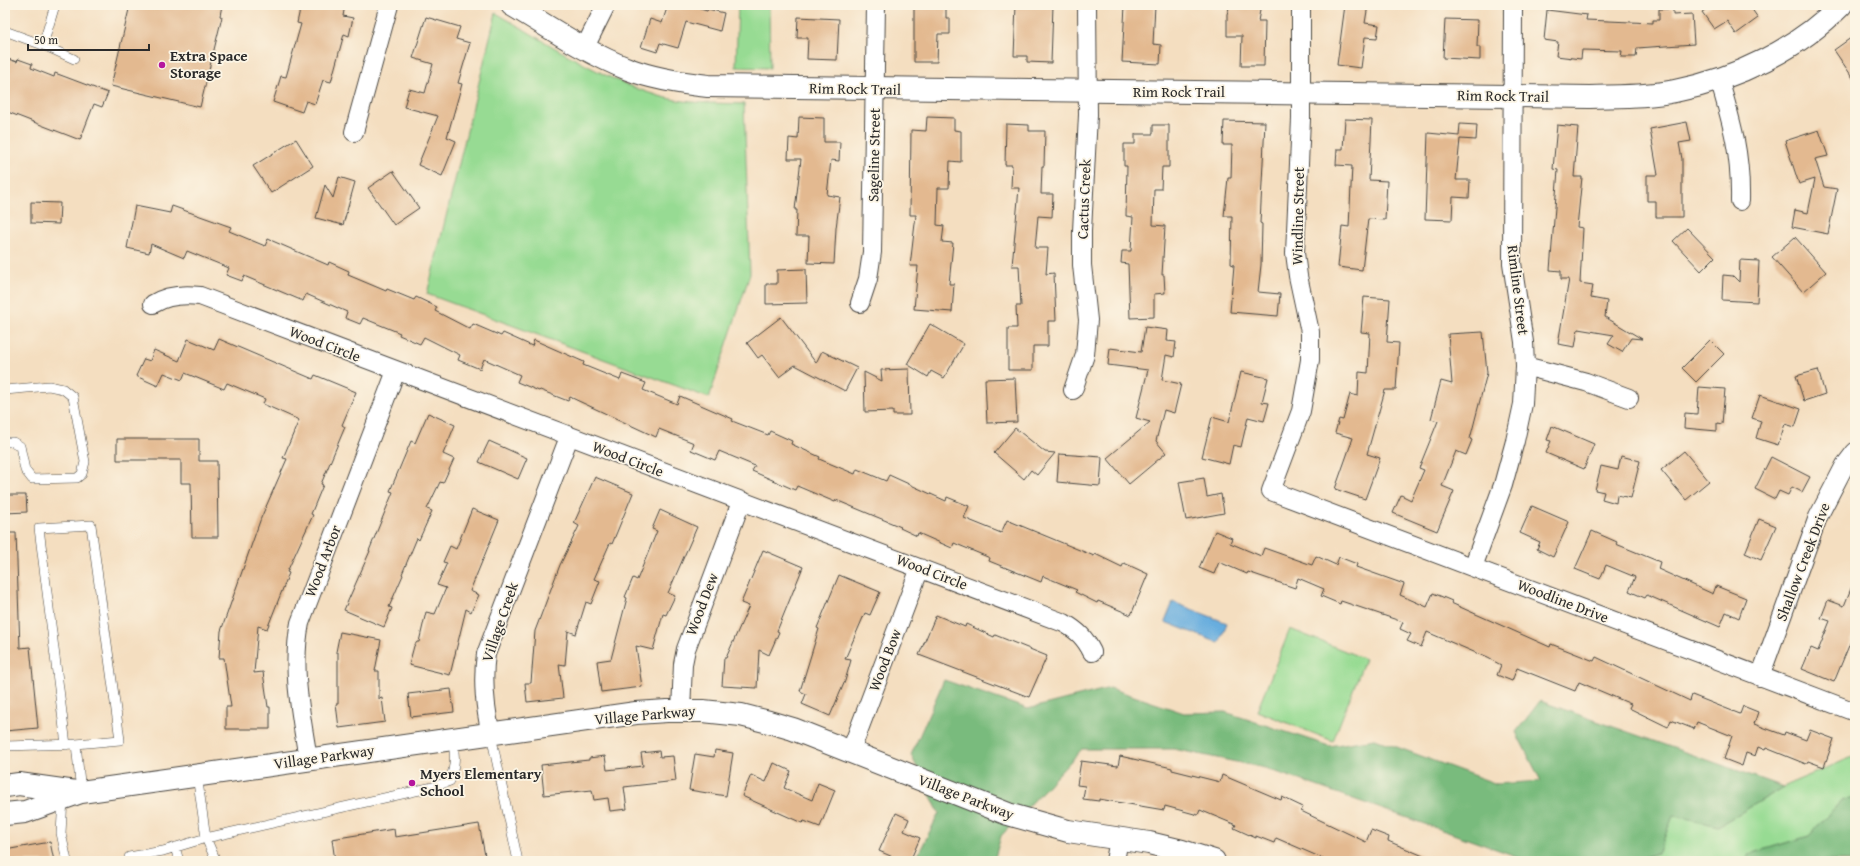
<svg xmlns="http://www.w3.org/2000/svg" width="1860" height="866" font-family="'Gentium Book Plus',serif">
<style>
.green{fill:#97db93;stroke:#61835f}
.forest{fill:#79bb7d;stroke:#527354}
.water{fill:#68adde;stroke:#4a6c84}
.building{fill:#e3b990}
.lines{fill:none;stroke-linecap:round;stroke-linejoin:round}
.service-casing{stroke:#494641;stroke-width:10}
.minor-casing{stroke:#494641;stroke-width:20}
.tertiary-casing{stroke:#494641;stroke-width:24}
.service{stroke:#fff;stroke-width:9}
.minor{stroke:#fff;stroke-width:18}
.tertiary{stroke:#fff;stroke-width:22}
.poi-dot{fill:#b5179e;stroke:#fcf5e5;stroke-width:1.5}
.labels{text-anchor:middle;stroke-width:3.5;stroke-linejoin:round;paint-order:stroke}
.poi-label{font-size:15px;font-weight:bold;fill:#2b2b2b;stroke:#fcf5e5;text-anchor:start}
.street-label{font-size:15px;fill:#2b2b2b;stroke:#fcf5e5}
</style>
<rect width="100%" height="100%" fill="#fcf5e5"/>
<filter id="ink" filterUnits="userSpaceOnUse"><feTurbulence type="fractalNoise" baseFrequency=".025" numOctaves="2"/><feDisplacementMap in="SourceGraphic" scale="8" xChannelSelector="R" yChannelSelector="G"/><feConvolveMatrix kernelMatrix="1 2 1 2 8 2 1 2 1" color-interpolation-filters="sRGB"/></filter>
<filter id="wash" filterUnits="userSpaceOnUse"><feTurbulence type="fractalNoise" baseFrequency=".012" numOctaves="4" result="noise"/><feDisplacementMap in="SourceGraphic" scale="16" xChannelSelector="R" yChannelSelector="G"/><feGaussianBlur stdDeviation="0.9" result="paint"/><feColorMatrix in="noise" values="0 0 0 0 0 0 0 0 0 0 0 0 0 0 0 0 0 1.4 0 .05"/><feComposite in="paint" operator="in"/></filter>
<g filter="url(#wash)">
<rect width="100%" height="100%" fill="#f4dec0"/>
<path class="green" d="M738,5H769L770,68L736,67Z
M496,13C548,43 601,79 659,96C686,104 716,103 744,104L750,274L709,398L427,294Z
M1290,629L1365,659L1333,741L1257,711Z
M1855,756V797L1842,800L1809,836L1749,854L1746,861H1633L1659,852L1673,814L1718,826L1791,783Z"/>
<path class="forest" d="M944,680L1028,709L1110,688L1184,713L1225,712L1329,746L1375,739L1497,784L1541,781L1516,732L1540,701L1784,787L1718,826L1673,815L1659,852L1633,861H1530L1265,768L1174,749H1082L1001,836L994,861H915L939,813L911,755Z
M1855,797V861H1746L1749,854L1809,836L1842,800Z"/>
<path class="water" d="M1173,602L1227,623L1219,643L1165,622Z"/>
<g id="blocks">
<path class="building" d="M130,5H222L220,16L222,17L200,107L111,86Z
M301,5H345L343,16L353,18L349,36L344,34L331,82L323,80L315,104L306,101L302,112L273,102L281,76L286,77L301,24L297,23Z
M668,5H687L707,11L708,9L724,13L720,31L686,22L678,48L660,43L657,52L641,47L650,19L662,23Z
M914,5H946V18H950V34H938L937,62H914Z
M1016,5H1053L1051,63L1027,62V56H1014Z
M1125,5H1155L1153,44L1161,45L1160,64L1122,62Z
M1230,5H1261L1258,21H1265L1264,66H1241L1242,36H1227V14Z
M1345,5H1368L1365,23L1379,25L1377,38L1365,37L1361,68L1337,65Z
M1712,5H1749L1758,18L1736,34L1727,21L1714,29L1702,12Z
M1659,9H1673V15L1692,14L1694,44L1637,48L1636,57H1621L1622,51L1582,50L1581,59L1556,56L1558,42L1544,40L1547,10L1587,15L1586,20L1653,23V20H1659Z
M426,17L460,27L456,39L470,43L458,83L462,84L447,137L456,141L442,176L418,165L438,116L404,107L409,89L425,93L433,64L413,58Z
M798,17L839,19L837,60L807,59L808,38H797Z
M1445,19L1478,20L1477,47H1480V60L1443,58Z
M1855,35V81L1834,50Z
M5,58L17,62L18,59L32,64L31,68L54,77L55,73L108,93L102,107L94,104L80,140L5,111Z
M799,117L824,118V142H840L839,161L831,160L827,195L840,197L836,228L834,264L808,263L809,236H796L797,210H795L801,159H788L789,138L798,139Z
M927,117L954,118V130L961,131V162L950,161L949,188H938L937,225L944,226L942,242L953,243L949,284H954L952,312L914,309L918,266H910L916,215H910L911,130L926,131Z
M1345,119L1372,120L1369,180L1387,181L1385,220L1368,219L1362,270L1338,267L1342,226L1349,227L1352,166L1336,165L1337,149H1343Z
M1224,121L1265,122L1260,223L1262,224L1261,265L1258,292L1280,294L1278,316L1230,312L1234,265L1231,264L1232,216H1224L1228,178H1231L1232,145H1223Z
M1687,122L1691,141L1679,143L1682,159V217H1656V201H1647V175H1658L1650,129Z
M1006,124L1029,125V131H1045L1044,166H1042L1041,194H1053L1052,217L1038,216L1035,248H1048L1046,274L1054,273L1056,321H1048V346H1033V370H1008V328H1017L1016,306H1021L1019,266H1012L1019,188H1011L1012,165H1005Z
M1460,124L1477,125L1476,140L1460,139L1456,180H1470L1469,198L1453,197L1452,220L1425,219L1428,133L1459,136Z
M1153,125H1169V167H1162L1161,189H1154L1153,225L1165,226L1162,275H1164L1165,293L1154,294V317L1130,318L1128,264L1121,263L1122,251H1131L1133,217L1126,216L1127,166H1124V144H1135V134H1153Z
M1557,125L1578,127L1574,177H1582L1577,227L1583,228L1580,283L1593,285L1591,298L1607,301L1605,317L1642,339L1631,338L1622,352L1608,344L1614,335L1578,329L1575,347L1558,344L1569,279H1561V271L1550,270L1558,170L1553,169Z
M1819,130L1828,156L1815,159L1824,187L1837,189L1828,234L1792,227L1795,210L1808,213L1815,179L1799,184L1785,141Z
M296,139L313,166L271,193L253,166Z
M393,171L419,208L394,225L368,188Z
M339,177L355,182L343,225L316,218L325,185L333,198Z
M31,202L60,203L59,224L31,223Z
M135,206L170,213L172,206L231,227L229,231L265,246L268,239L328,265L329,262L349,271L348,275L386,291L387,289L414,300L416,297L437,307L435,311L470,329L473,324L501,336L503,333L532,346L534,340L584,362L583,365L620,380L622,374L646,383L643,390L677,404L680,396L733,419L732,421L768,435L770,431L792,441L791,444L820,457L819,459L855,474L857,469L886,481L889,475L946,501L947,497L969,506L964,518L1001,533L1007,520L1094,556L1095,554L1122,567L1124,563L1148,574L1131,615L1098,601L1097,603L1075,592L1077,590L1043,576L1041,582L989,561L990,558L954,543L952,548L918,533L917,536L900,528L901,527L836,500L835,502L797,486L795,490L752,471L755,466L719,451L715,460L691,450L694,443L659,429L656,437L570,397L568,401L540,390L539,391L517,382L520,375L484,359L480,369L458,360L460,355L424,337L420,344L399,335L400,333L363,318L360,324L345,318L347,312L306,294L303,301L244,276L242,281L226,275L229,268L187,251L184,258L151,244L149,253L127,248Z
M1687,228L1715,257L1701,271L1673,241Z
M1795,237L1826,272L1803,292L1772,257Z
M1740,260L1759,261L1757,302L1722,300L1723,275L1733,276L1739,282Z
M806,269L807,303L766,304V284H777V270Z
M1364,297L1390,299L1387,342L1399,343L1396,390H1385L1367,454L1380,458L1365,499L1335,489L1353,438L1335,433L1339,419L1343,420L1350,394L1358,396L1359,372L1368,373L1370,333L1361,332Z
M781,317L816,363L822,351L857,368L845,391L795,365L779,377L762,355L758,358L747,343Z
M930,324L964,344L944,378L931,371L928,377L907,364Z
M1145,327L1168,330L1167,341L1176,342L1174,357L1166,355L1162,380L1181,384L1174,413L1164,410L1156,441L1166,453L1129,484L1107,458L1150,422L1136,418L1148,370L1108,365L1110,348L1141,352Z
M1483,332L1487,373L1470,439L1472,440L1466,455L1456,451L1442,486L1454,491L1437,531L1393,513L1401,495L1411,500L1424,470L1419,468L1438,421L1431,419L1441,381L1452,384L1448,334Z
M188,339L214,350L219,339L313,379L315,375L356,392L342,425L345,427L321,484L323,485L311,514L313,515L287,572L289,573L267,629L258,626L254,673L263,672L268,707H270V729H226V707H231L224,658H219L221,631L261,518L287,459L283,458L299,420L263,404L265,399L227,383L224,389L185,373L182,380L164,373L158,386L136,376L144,359L150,361L154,350L179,361Z
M1710,340L1724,354L1696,382L1682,368Z
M909,369L910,415H893V411L865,412L864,372L882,381L881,370Z
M1818,370L1825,394L1804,401L1796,376Z
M1241,372L1268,378L1262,402L1269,403L1264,421L1248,417L1241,447L1233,445L1229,464L1202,457L1212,417L1229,422Z
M1015,378L1017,422L987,423L985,379Z
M1699,387L1725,389L1722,424L1717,423V431L1684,428L1685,413L1697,414Z
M1760,395L1801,409L1795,427L1785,424L1778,445L1756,438L1761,421L1752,418Z
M428,413L455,425L443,454L454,459L443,483L440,482L427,509L432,511L419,540L417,538L402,574L403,575L389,607L392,608L384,627L344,610L370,551H369L393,492L390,491L411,441L415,443Z
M1552,426L1594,444L1584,469L1546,453L1551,441L1547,440Z
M1015,428L1045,452L1055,453L1037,475L1031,470L1024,479L994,453Z
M117,439H199V461H217L218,537H192L191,483H181V460H117Z
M489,441L527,458L518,479L479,462Z
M1684,451L1709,481L1686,500L1661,470Z
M1059,454L1102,457L1100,486L1057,482Z
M1621,456L1640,461L1631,498L1617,495L1616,503L1602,499L1604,492L1595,490L1601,466L1618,470Z
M1771,457L1810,477L1802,492L1792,487L1788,495L1779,491L1775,499L1755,489Z
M595,477L633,493L612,544L610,543L594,579L600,581L591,604L586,602L576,634L568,631L565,665L559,664L563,698L527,702L525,683H531L535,631L560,565L579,526L574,523Z
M1204,478L1207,497L1221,494L1224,513L1186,520L1179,482Z
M5,495H26L27,512L5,513Z
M1532,506L1569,522L1553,557L1537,549L1540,542L1520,533Z
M472,509L499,520L470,591L479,595L471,612L466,609L450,675L409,665L414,646L417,642H419L426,612L435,614L446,588L437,585L447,563L443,562L450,546L456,549Z
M660,510L697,527L668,593L675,596L666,615L663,614L653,650L636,646L642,687L601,692L597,661L611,659L627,598L625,597L633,578L637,580L657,531L652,529Z
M1759,519L1776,526L1761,560L1745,553Z
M1215,531L1232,538L1230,543L1261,556L1264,548L1312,565L1316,556L1336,565L1339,557L1357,564L1356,567L1404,584L1400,595L1427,607L1433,593L1452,601L1451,603L1550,647L1551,644L1594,661L1596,657L1690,701L1692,695L1740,714L1743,706L1758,712L1754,724L1784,735L1785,732L1806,740L1810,730L1834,739L1824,767L1808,761L1806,764L1766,748L1765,750L1758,747L1755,756L1746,753L1742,766L1724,759L1732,736L1697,722L1694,729L1671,720L1668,727L1629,708L1631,704L1579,682L1575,691L1517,668L1512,681L1497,675L1501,665L1488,658L1427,632L1421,647L1407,641L1411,634L1400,629L1403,622L1341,601L1340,604L1321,596L1324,589L1298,578L1295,588L1248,572L1247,574L1219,562L1214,574L1199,568Z
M1592,531L1617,542L1616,544L1660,562L1658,569L1713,594L1716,586L1746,598L1739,618L1726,612L1720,627L1647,595L1645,598L1629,591L1635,577L1606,565L1600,579L1575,569Z
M5,533H16L20,648L30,647L38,728L5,731Z
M763,550L803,567L777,631L779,632L769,655L759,650L757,688L722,686L724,658H726L749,606L741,603Z
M839,575L880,592L870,615L865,613L845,659L851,660L845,681L830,716L802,704L806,694L800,691L819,629L817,628Z
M1854,581L1855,631L1834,682L1802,669L1811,648L1818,651L1830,621L1821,618L1828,600L1844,606Z
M936,615L965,627L966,624L994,637L995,635L1047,656L1029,697L919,655Z
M340,632L381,640L375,671H379V699L382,698L385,722L339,728L336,704H338V652H336Z
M451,689L454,712L411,717L408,694Z
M715,750L733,753L726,796L689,790L695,754L714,757Z
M659,751L660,757L673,756L676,781L624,787L627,809L610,811L608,798L594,800L592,790L544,795L541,765L589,760V758L605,756L607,770L643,766L641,753Z
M1120,756L1172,768V770L1220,782L1222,775L1281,800L1282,797L1303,807L1301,811L1366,842L1371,830L1389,837L1388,841L1435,861H1329L1276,838L1274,843L1256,836V838L1234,828L1236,825L1200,810L1198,815L1165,806L1164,810L1099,799V801L1083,799L1085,786L1077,785L1081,761L1118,766Z
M774,763L791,771L784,788L812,800L818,783L835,790L820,827L804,821L802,823L742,796L751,775L766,782Z
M896,813L909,819L904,831L920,838L910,861H902L879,851Z
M479,824L486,861H335L332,839L394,829L395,837Z
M50,842L54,861H5V850Z"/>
</g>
</g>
<g filter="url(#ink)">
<use href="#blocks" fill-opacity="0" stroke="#494641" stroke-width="1"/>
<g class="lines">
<g class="service-casing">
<path id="service" d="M5,31L43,45L55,5
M43,45L74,59
M5,390L49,386L63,389L73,397L85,462L82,474L77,478L32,479L25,470L20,446L13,442H5
M491,735L518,861
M66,745L39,528L91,525L120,740L76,744
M5,746L76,744L81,792
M197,775L206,838L216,861
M63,799L61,833L67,861
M175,847L179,861
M130,861L129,857L163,851L206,838L433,787L450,781C455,766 456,755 452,740"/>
</g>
<g class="minor-casing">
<path id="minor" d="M1301,5V119L1295,253L1298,276L1310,332V360L1301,411L1271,491L1855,712
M585,47L606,5
M1719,79C1732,123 1741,154 1740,201
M354,132L389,5
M860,303L868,279L872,252L876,5
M153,304C167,295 183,294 200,296L1064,623C1078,631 1085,638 1092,652
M1525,366L1586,382L1629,398
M1073,390L1085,355L1088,320L1082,265V231L1088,115L1087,5
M1473,567L1503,485L1515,441L1523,404L1525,366L1524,342L1512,263L1513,5
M1760,677L1818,517L1845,465L1855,452
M681,711L683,664L686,649L741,502
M491,735C485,707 482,682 486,654L569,437
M850,753L920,568
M308,759C301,714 291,669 300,623L396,371
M1115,861L1119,839"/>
</g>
<g class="tertiary-casing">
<path id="tertiary" d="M512,5C549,27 587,53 628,69C654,79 681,83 708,86L1590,97C1618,96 1647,97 1675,91C1736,79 1798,49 1841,5
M5,786L19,784L76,792
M5,814L25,812L81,792L636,713L667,711H703L741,715L769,722L793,729L1008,814L1068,831L1149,843L1182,851L1214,861"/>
</g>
<use href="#service" class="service"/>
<use href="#minor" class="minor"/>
<use href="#tertiary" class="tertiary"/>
</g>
</g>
<g class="poi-dot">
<circle cx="162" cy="65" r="4"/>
<circle cx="412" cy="783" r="4"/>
</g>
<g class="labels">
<g class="poi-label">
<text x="170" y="61">Extra Space<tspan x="170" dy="17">Storage</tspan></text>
<text x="420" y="779">Myers Elementary<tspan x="420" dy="17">School</tspan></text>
</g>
<g class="street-label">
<text transform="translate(855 89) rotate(1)" y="5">Rim Rock Trail</text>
<text x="1179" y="97">Rim Rock Trail</text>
<text transform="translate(1503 96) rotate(1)" y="5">Rim Rock Trail</text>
<text transform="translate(874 155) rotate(-89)" y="5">Sageline Street</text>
<text transform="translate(1084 199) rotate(-88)" y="5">Cactus Creek</text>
<text transform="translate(1298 216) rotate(-89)" y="5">Windline Street</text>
<text transform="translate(1518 290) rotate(83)" y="5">Rimline Street</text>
<text transform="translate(325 344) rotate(21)" y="5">Wood Circle</text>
<text transform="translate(628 459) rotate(21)" y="5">Wood Circle</text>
<text transform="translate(323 561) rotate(-69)" y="5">Wood Arbor</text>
<text transform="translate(1803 562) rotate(-69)" y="5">Shallow Creek Drive</text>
<text transform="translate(932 572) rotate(21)" y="5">Wood Circle</text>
<text transform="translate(1563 601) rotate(21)" y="5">Woodline Drive</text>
<text transform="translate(702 604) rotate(-69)" y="5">Wood Dew</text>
<text transform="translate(500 622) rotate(-71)" y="5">Village Creek</text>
<text transform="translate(885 660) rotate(-69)" y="5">Wood Bow</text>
<text transform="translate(645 715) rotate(-5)" y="5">Village Parkway</text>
<text transform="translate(324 757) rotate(-8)" y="5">Village Parkway</text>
<text transform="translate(966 797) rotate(21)" y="5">Village Parkway</text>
</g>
</g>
<rect width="1860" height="866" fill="none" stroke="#fcf5e5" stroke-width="20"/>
<path d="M28 44v6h121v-6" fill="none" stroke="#2b2b2b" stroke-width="2"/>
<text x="34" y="44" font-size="12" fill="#2b2b2b" stroke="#fcf5e5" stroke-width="3" paint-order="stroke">50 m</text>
</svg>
